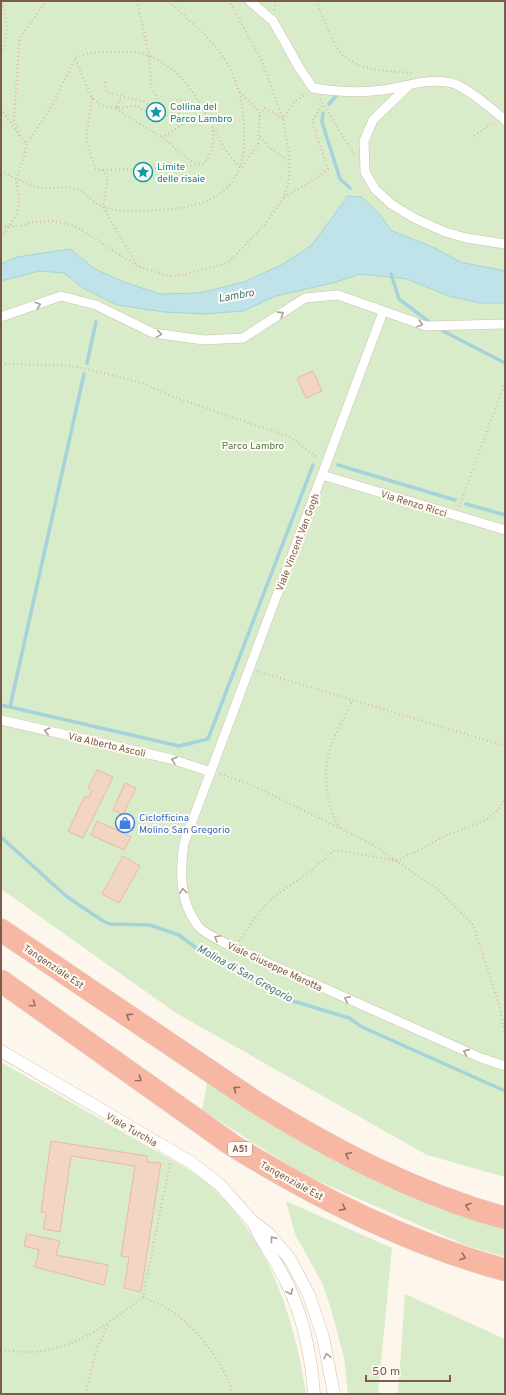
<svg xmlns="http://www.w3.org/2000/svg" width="506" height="1395" font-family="Overpass,sans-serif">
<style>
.green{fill:#d8ecc9}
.water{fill:#bfe3e8;stroke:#a5d3da}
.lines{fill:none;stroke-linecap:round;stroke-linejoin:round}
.stream{stroke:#a5d3da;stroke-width:3.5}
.building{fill:#f3d5c3;stroke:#e6bba3}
.pedestrian-casing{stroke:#d1beb0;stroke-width:10}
.minor-casing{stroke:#d1beb0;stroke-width:13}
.motorway-casing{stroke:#dad1cd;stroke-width:23}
.path{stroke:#d9b8a5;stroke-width:2;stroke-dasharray:1 3;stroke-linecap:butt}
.pedestrian{stroke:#fff;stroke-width:9}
.minor{stroke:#fff;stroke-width:12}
.motorway{stroke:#f7b7a3;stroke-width:22}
.oneway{stroke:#af9d94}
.oneway2{stroke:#936e5e}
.labels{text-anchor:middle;stroke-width:4;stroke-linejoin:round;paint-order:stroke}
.shield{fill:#fffaf3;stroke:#a28b7f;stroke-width:1}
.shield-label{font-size:9px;font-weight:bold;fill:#7a5c4d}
.culture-label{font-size:10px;fill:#0d838f;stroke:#fffaf3;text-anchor:start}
.park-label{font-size:10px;fill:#537a41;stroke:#fffaf3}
.street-label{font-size:10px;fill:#7a5c4d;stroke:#fffaf3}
.shop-label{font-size:10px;fill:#366cbe;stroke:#fffaf3;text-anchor:start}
.water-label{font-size:11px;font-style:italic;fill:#437c86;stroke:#fffaf3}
</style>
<rect width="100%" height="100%" fill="#fdf6ec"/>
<path class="green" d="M1,1H505V1177L427,1155L176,1013L1,889Z
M1,1062C47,1088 93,1115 140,1142C166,1157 197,1171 218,1193C271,1246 295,1321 306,1394H1Z
M208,1078L505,1225V1257L465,1245L304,1175L202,1110Z
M286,1201L392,1248L378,1394H348L344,1358L331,1309L322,1283L295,1234Z
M405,1294L505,1339V1394H398Z"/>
<path class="water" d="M348,196L361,197L377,211L392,231L435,248L460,262L505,271V303H480L449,296L407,279L360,274L336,282L276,296L243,311L204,314L164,312L117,305L83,288L64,273L39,271L1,281V264L17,257L70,249L95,269L124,282L160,294L200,293L244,282L281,265L311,246Z"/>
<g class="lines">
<path class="stream" d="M329,104L336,96
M323,113L322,122L340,179L350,188
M391,274L399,299L428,321
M443,331L505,363
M87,363L96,322
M338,465L455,500
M466,504L505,515
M1,705L179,746L208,739L313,465
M10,707L84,374
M1,837L66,896L103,921L110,924L150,925L179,935L203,953L290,1000L349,1018L362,1027L505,1091"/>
</g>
<path class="building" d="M313,371L322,391L306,398L297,378Z
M97,770L113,777L83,838L68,831L85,796L89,798L92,790L88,788Z
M125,783L136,788L123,815L113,810Z
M97,821L131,837L124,850L91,835Z
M123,856L140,866L119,903L102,894Z
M51,1141L147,1156V1162L161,1163L141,1292L124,1288L129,1257L121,1256L135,1166L71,1156L60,1232L43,1229L46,1213L41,1212Z
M27,1234L60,1241L56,1255L108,1265L104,1285L35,1267L39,1250L24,1246Z"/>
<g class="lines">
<g class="pedestrian-casing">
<path id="pedestrian" d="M250,1L273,21L300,69L313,88C337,92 359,93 383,90C405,87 430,77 452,83C468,88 492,109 505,120
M408,86L373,120L364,141L365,172L375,189L391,204L414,218L445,232L466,238L505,244
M383,312L184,843C180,872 179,901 198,926C203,933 225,943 234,948L481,1058L505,1066
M1,317L61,296L96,305L153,333L204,340L243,338L305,298L338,295L426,326L505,324
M322,475L505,530
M1,720L171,759L211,772"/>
</g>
<g class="minor-casing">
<path id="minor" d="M1,1051L192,1163L220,1185L252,1221L268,1233L290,1259L309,1295L323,1337L334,1394
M253,1222C260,1239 271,1253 280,1270C301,1307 311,1352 314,1394"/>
</g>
<g class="motorway-casing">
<path id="motorway" d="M1,930L254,1101C333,1150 415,1193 505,1218
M1,981L232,1145C318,1198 407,1243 505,1270"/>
</g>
<path class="path" d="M137,1L149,55L151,86L161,105V112
M316,1C322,15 332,41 340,52C357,72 390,71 414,73
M1,2C9,23 8,33 1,54
M274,10L276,1
M75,59L92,98C106,112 121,107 138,106L143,111L153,109
M105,82L106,91L110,93L145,102L153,109L180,121
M240,92L260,113L265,108L283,119L295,101L306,94
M92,98L86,139L95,168L102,170L175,168L204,164C214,150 214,144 212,127
M320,99L355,155
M117,107L120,101V97
M116,108C130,119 146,127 161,137C176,147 181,158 199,164
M1,109L26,144
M19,136L14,120L19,44L20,38L46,1
M161,136L167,135L182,125L181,118L176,107L175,100H183L202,108
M474,136L494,122
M260,137L272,150L290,161
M102,170L108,177L103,207L137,265
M1,171C14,178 28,186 43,188C53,189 69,185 79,190C88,195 93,203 104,207C121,213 140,211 158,210C214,207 247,190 244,129C244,110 240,90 232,73C219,42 191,24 169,1
M284,197L315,179L328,169L312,122L323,104
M1,225L9,227L24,225L32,222L53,221L75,226L137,266L169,276L183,275L228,263L266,223L284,197L289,180L290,161L283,119L261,59L229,1
M1,238L17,214L19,200L16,179L24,158L26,145L51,107L75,59C86,51 104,52 117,52C139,51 147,53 166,65C205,91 209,138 241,168L258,144L260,113
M1,364L64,365L88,369L142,383L171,396L290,437L318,458
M459,507L504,385
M257,671L505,746
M220,774L252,785L370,843L440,891L473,925L499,1004L505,1036
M340,828C327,808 322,773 330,749C335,733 345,717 352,701
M239,941L260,911L272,898L308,873L335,850L398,861L445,836L484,821L498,810L505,800
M143,1297C151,1301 160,1304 168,1309C192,1322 228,1367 232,1394
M1,1349C58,1362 100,1330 143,1297L170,1163
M85,1394L97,1348L108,1325"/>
<use href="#pedestrian" class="pedestrian"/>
<use href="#minor" class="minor"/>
<use href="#motorway" class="motorway"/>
</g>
<defs><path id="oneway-chevron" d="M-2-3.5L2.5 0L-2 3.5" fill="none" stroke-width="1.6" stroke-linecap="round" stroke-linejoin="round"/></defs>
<g class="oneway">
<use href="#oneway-chevron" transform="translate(38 305) rotate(-19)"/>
<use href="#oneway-chevron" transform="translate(281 314) rotate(-33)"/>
<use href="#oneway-chevron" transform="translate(420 324) rotate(18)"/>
<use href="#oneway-chevron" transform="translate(159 334) rotate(9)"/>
<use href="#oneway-chevron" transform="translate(47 731) rotate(-167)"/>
<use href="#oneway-chevron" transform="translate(174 760) rotate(-164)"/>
<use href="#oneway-chevron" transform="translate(183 891) rotate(-96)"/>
<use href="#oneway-chevron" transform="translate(217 938) rotate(-149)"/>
<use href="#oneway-chevron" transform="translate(347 999) rotate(-156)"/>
<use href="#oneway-chevron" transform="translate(466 1052) rotate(-156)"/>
<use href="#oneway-chevron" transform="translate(273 1239) rotate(-129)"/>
<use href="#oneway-chevron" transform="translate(290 1292) rotate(66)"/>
<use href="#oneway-chevron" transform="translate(327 1356) rotate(-102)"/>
</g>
<g class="oneway2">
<use href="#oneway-chevron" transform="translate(33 1004) rotate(35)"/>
<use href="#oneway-chevron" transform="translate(129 1016) rotate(-146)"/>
<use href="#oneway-chevron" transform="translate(139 1079) rotate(35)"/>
<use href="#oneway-chevron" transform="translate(236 1089) rotate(-146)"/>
<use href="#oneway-chevron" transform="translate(348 1155) rotate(-153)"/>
<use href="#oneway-chevron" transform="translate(468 1206) rotate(-161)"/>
<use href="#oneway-chevron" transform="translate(343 1208) rotate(27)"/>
<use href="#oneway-chevron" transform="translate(463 1257) rotate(19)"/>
</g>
<defs>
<g id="sight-ring" transform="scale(1)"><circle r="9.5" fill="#fffaf3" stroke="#0f9aa8" stroke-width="1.5"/><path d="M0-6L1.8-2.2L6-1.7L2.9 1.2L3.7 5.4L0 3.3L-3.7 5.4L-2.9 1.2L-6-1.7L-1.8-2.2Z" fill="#0f9aa8"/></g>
<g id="shop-ring" transform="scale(1)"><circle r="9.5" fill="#fffaf3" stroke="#3f7fe0" stroke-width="1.5"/><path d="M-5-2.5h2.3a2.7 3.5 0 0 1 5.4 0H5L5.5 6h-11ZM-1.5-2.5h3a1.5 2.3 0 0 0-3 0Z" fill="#3f7fe0"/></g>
</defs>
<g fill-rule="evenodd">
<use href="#sight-ring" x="156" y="112"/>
<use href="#sight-ring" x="143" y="172"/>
<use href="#shop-ring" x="125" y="823"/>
</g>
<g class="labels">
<rect class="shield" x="228" y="1142" width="24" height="14" rx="3"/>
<g class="shield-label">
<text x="240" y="1152">A51</text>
</g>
<g class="culture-label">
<text x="170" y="110">Collina del<tspan x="170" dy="12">Parco Lambro</tspan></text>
<text x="157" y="170">Limite<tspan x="157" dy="12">delle risaie</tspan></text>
</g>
<g class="park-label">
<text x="253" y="449">Parco Lambro</text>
</g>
<g class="street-label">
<text transform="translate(414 503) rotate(17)" y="4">Via Renzo Ricci</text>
<text transform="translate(297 542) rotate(-69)" y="4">Viale Vincent Van Gogh</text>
<text transform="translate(107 744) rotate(13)" y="4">Via Alberto Ascoli</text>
<text transform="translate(54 966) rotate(34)" y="4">Tangenziale Est</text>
<text transform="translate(275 966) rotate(25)" y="4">Viale Giuseppe Marotta</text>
<text transform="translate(132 1129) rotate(30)" y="4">Viale Turchia</text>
<text transform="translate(292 1180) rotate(29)" y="4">Tangenziale Est</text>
</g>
<g class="shop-label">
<text x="139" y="821">Ciclofficina<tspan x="139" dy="12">Molino San Gregorio</tspan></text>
</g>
<g class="water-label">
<text transform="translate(236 295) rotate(-10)" y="4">Lambro</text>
<text transform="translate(245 973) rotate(29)" y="4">Molina di San Gregorio</text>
</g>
</g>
<rect width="506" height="1395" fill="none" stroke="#7a5c4d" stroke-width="4"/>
<path d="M366 1375v6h84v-6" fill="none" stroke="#7a5c4d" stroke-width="2"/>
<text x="372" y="1375" font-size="12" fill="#7a5c4d" stroke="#fffaf3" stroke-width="3" paint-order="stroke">50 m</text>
</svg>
